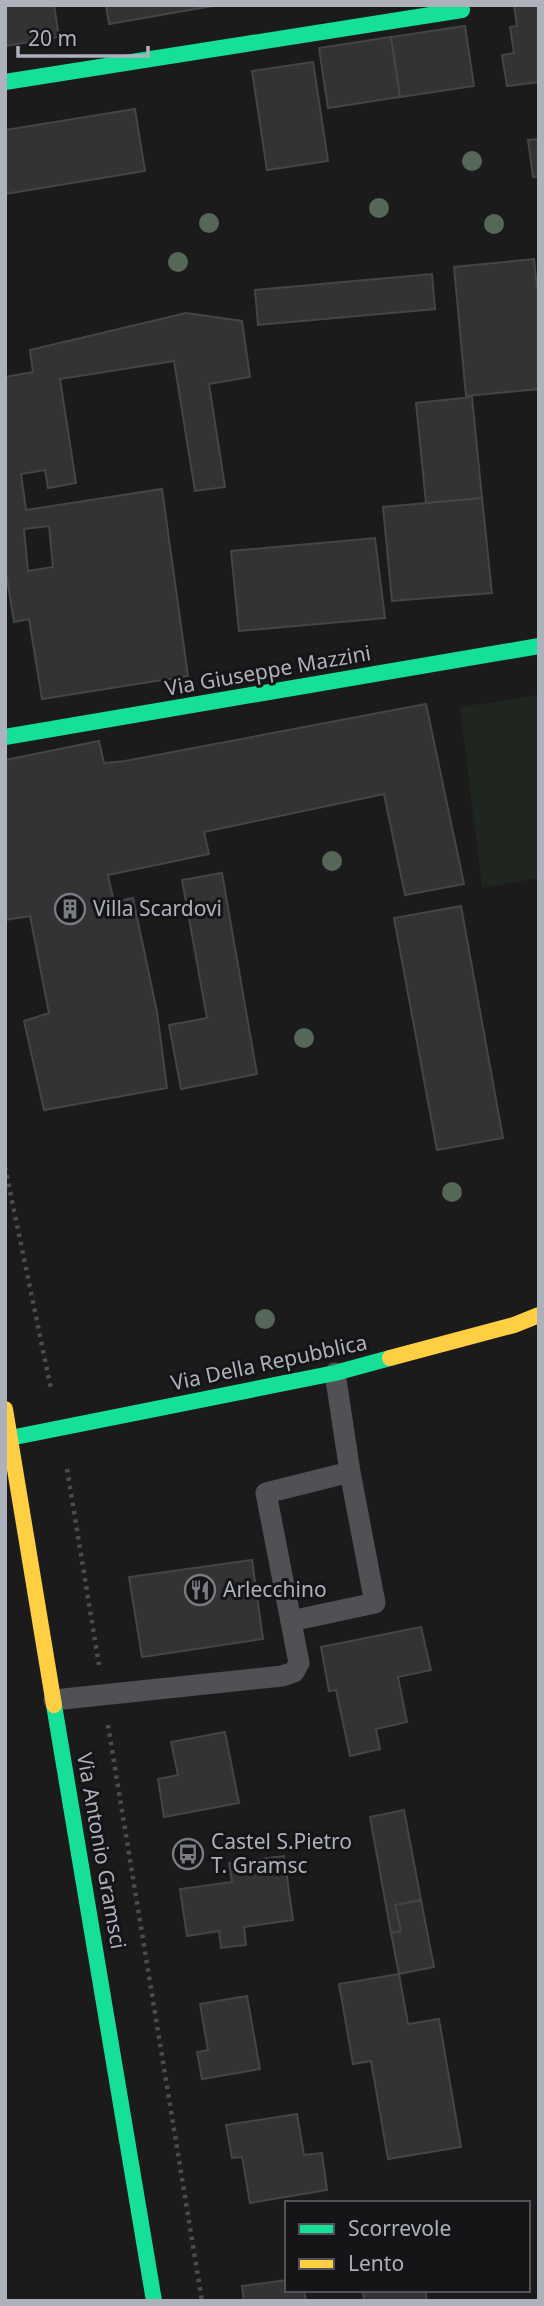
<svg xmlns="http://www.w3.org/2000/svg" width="544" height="2306" font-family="'Noto Sans',sans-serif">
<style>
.green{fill:#1f2620}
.building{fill:#333334;stroke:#444548;stroke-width:2;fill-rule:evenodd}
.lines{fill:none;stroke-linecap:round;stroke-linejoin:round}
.path{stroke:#4b4c4f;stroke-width:4.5;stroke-dasharray:3.5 5;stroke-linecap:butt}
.lane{stroke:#4f5155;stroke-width:21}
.fast{stroke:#16e098;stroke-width:16}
.slow{stroke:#ffcf43;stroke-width:16}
.tree{fill:#556857}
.labels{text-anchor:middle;stroke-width:6;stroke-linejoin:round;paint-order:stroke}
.street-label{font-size:21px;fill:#adb1bc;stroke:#151518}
.poi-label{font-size:21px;fill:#adb1bc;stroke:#151518;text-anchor:start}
</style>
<rect width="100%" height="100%" fill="#1b1b1c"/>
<path class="green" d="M539,695V878L482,888L460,707Z"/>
<path class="building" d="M5,5H54L59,37L5,46Z
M106,5H218L109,24Z
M514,5H539V82L507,86L502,55L514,53L510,27L517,26Z
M465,26L474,86L400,97L391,37Z
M391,37L400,97L328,108L319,48Z
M313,62L328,161L267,170L252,71Z
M135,109L145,171L5,194V130Z
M539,139V176L533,177L528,140Z
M534,259L537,287H539V389L466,396L454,267Z
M432,274L435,309L258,325L255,290Z
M186,313L242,321L250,377L209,384L225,487L195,491L174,361L60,379L76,483L48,488L45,470L21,474L26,510L162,489L188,676L42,699L29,619L14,622L5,566V377L33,372L30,350ZM49,526L53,567L28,571L24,529Z
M472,397L482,498L426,503L416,403Z
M482,498L492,593L392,601L383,507Z
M375,538L385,618L239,631L231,551Z
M426,704L464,884L405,895L384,794L204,832L209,854L108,875L114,902L133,898L157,1012L167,1088L44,1110L24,1021L49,1013L30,916L5,920V760L99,741L104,763L125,761Z
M222,873L257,1074L181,1089L169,1025L207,1018L182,880Z
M461,906L503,1138L437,1150L394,918Z
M252,1560L263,1639L142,1657L129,1577Z
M421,1627L431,1670L398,1677L407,1722L376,1729L380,1749L350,1756L336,1690L329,1691L321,1647Z
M225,1732L239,1803L164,1817L158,1779L178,1775L171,1742Z
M404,1810L421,1900L395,1905L401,1931L391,1933L370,1817Z
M284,1856L293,1920L244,1927L246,1945L221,1948L219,1931L187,1936L180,1889L232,1882L229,1863Z
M421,1900L434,1967L399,1974L391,1933L401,1931L395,1905Z
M399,1974L408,2024L439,2019L461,2147L388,2159L371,2061L353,2064L339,1984Z
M247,1996L260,2069L202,2079L197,2052L208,2050L200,2004Z
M297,2114L304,2155L322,2153L327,2190L250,2203L242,2157L232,2158L226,2125Z
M287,2280V2290H304L306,2301H244L242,2286Z
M425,2290L427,2301H364L363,2293L373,2290Z"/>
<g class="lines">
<path class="path" d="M5,1167L51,1389
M67,1469L99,1665
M108,1725L202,2301"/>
<path class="lane" d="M291,1621L375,1603L350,1472
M54,1700L282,1676L294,1672L299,1663L266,1493L350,1472L335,1373"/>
<path class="fast" d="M5,82L462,10
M5,737L539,646
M5,1439L335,1373L390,1358
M54,1705L154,2301"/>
<path class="slow" d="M390,1358L514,1325L539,1315
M5,1409L54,1705"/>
</g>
<g class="tree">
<circle cx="472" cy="161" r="10"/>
<circle cx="379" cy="208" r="10"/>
<circle cx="209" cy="223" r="10"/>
<circle cx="494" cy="224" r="10"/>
<circle cx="178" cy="262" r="10"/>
<circle cx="332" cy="861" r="10"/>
<circle cx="304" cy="1038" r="10"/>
<circle cx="452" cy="1192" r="10"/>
<circle cx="265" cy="1319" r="10"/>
</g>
<defs>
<g id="building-ring" transform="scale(1.575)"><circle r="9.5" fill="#151518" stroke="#7a7c84" stroke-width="1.5"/><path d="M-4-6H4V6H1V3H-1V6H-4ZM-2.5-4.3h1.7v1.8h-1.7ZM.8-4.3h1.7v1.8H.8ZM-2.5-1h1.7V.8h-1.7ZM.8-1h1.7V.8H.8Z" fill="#7a7c84"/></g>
<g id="restaurant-ring" transform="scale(1.575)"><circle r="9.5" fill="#151518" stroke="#7a7c84" stroke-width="1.5"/><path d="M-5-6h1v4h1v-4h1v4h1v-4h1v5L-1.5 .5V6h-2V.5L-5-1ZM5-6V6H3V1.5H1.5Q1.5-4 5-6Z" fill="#7a7c84"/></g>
<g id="bus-ring" transform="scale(1.575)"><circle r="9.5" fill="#151518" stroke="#7a7c84" stroke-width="1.5"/><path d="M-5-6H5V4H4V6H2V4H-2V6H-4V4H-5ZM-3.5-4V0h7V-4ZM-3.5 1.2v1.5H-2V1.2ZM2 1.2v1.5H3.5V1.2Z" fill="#7a7c84"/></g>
</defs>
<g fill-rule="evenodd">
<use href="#building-ring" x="70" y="909"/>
<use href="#restaurant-ring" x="200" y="1590"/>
<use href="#bus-ring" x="188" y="1854"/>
</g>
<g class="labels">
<g class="street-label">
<text transform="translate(268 671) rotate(-10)" y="7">Via Giuseppe Mazzini</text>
<text transform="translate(269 1363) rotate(-12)" y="7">Via Della Repubblica</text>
<text transform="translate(101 1851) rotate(80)" y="7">Via Antonio Gramsci</text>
</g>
<g class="poi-label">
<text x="93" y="916">Villa Scardovi</text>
<text x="223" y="1597">Arlecchino</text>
<text x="211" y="1849">Castel S.Pietro<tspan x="211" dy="24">T. Gramsc</tspan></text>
</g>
</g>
<rect width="544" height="2306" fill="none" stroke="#adb1bc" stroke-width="14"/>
<rect x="285" y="2201" width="245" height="91" fill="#151518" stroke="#52535a" stroke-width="2"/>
<rect x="299" y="2224" width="35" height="10" fill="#16e098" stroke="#52535a" stroke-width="2"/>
<text x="348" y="2236" font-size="21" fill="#adb1bc">Scorrevole</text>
<rect x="299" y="2259" width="35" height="10" fill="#ffcf43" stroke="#52535a" stroke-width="2"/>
<text x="348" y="2271" font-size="21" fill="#adb1bc">Lento</text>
<path d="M18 46v10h130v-10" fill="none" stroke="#adb1bc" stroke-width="3.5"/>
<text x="28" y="46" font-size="21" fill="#adb1bc" stroke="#151518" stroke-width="5" paint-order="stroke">20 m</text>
</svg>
